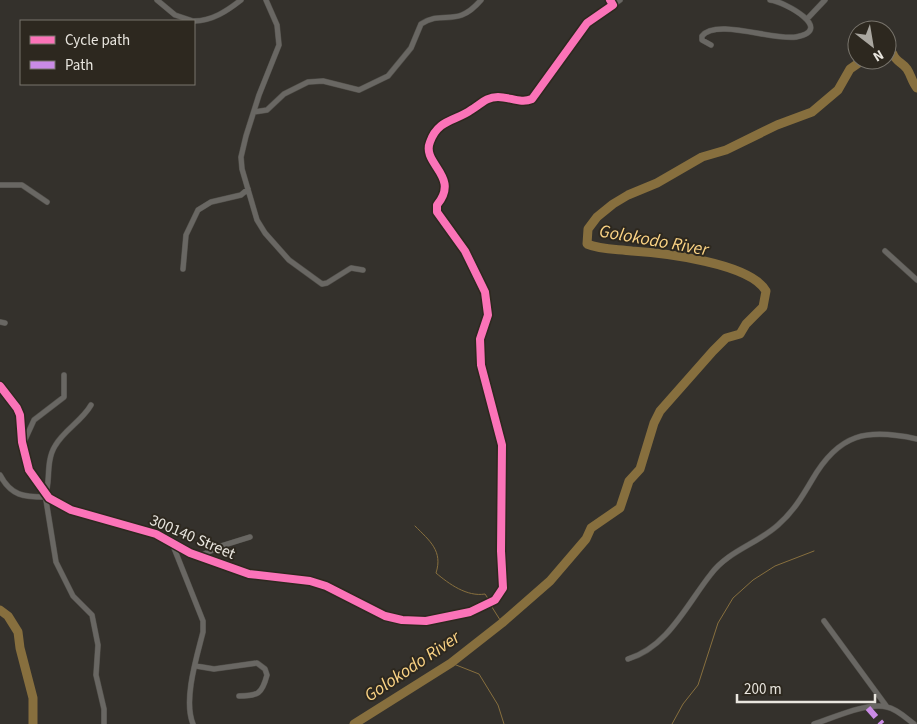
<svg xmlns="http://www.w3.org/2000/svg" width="917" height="724" font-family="'Source Sans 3',sans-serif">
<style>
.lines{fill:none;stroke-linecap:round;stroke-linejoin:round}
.stream{stroke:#876f3e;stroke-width:1}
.river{stroke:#876f3e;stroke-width:9}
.street-casing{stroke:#514f4a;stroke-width:6}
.street{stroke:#696763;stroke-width:5}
.quiet{stroke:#ca8be6;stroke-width:6;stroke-dasharray:12 6;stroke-linecap:butt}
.cycleway-casing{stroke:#2d281f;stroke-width:11}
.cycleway{stroke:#fb73b8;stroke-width:8}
.labels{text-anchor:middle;stroke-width:4;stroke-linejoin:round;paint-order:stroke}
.street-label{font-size:16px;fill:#e9e6df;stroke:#2d281f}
.water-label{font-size:18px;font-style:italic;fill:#fcd485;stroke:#2d281f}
</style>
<rect width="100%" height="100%" fill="#34312c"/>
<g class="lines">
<path class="stream" d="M415,526C430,541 443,551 436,573C449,584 467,597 485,594L489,600
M490,604L502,623
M451,663L479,674L498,705L504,724
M672,724L683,704L698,685L718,623L733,598L753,580L775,566L814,551"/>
<path class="river" d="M887,55L893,54C896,62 903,63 907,69C911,75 912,82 917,88
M0,610L8,616L18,632L20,648L33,698V724
M354,724L451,663L502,623L550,581L586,539L591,528L620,508L629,481L640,469L654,423L660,411L713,351L726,338L740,334L746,324L763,307L766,291C750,263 664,253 632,251C617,249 601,250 587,244L588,229L597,217L613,204L628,195L657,183L702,157L726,150L777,125L812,112L838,90L850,69L863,60"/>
<g class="street-casing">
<path id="street" d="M157,0L175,15L193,21
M266,0L277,25L279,45L259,95L246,136L241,157L242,169L257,220L265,233L289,260L322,284L327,283L351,268L363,270
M613,5L620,0
M807,19L825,0
M194,21C212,21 227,11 241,0
M711,45L702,40V36C716,18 774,41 796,37C835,30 786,2 770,0
M254,112L267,110L284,94L308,82L323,81L359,90L388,76L411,48L421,24C444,9 456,29 481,0
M0,185H22L47,202
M885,251L917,280
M183,269L186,235L198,210L211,202L241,195L248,189
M0,322L5,323
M0,386L17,408L20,415L22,442L29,470L49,498L71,510L156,534L190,553L249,574L310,581L326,586L385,616L402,620L426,621L470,612L495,600L503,588L501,551L502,445L481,365L480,339L488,315L485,292L465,251L437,212V205C461,176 421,164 430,142C438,119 456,121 471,110C481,104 486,97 498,97C510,97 521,104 532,99L587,23L613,5L610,0
M91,405C82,421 64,430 55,446C45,462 51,486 45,494L56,562L73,596L92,615L98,645L96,675L104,709V724
M23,444L34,420L64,397V375
M0,475C11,496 24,497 45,497
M172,543L203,621V632C197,656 183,700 193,724
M200,556L221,546L250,537
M824,621L887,707
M628,659C668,647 687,604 711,574C728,551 757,544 778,525C793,512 802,497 812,480C839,433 867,428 917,439
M196,666L214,669L257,663L265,669L267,675C262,694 258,696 239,696
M814,724C833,718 867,702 887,707C897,709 906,718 914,724"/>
</g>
<use href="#street" class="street"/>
<path class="quiet" d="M868,708L882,724"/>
<g class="cycleway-casing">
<path id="cycleway" d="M0,386L17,408L20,415L22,442L29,470L49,498L71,510L156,534L190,553L249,574L310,581L326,586L385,616L402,620L426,621L470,612L495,600L503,588L501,551L502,445L481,365L480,339L488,315L485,292L465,251L437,212V205C461,176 421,164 430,142C438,119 456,121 471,110C481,104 486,97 498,97C510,97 521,104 532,99L587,23L613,5L610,0"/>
</g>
<use href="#cycleway" class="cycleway"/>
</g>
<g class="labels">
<g class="street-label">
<text transform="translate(193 536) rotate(23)" y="6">300140 Street</text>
</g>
<g class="water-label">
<text transform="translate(654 240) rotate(10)" y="6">Golokodo River</text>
<text transform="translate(412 666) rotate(-34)" y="6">Golokodo River</text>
</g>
</g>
<rect x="20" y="20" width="175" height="65" fill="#2d281f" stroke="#78746c"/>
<rect x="30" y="36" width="25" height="8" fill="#fb73b8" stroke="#78746c"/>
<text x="65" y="45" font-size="15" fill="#e9e6df">Cycle path</text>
<rect x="30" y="61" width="25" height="8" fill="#ca8be6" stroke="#78746c"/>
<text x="65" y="70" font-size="15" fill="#e9e6df">Path</text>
<g transform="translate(872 45) rotate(149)"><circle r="24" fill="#2d281f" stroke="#78746c"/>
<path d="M0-4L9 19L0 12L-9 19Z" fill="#aaa7a0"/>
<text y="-8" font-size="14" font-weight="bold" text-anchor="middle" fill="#e9e6df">N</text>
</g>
<path d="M737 694v8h138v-8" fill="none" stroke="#e9e6df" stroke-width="2.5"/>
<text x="744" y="694" font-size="15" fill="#e9e6df" stroke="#2d281f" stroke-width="4" paint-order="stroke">200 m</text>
</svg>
